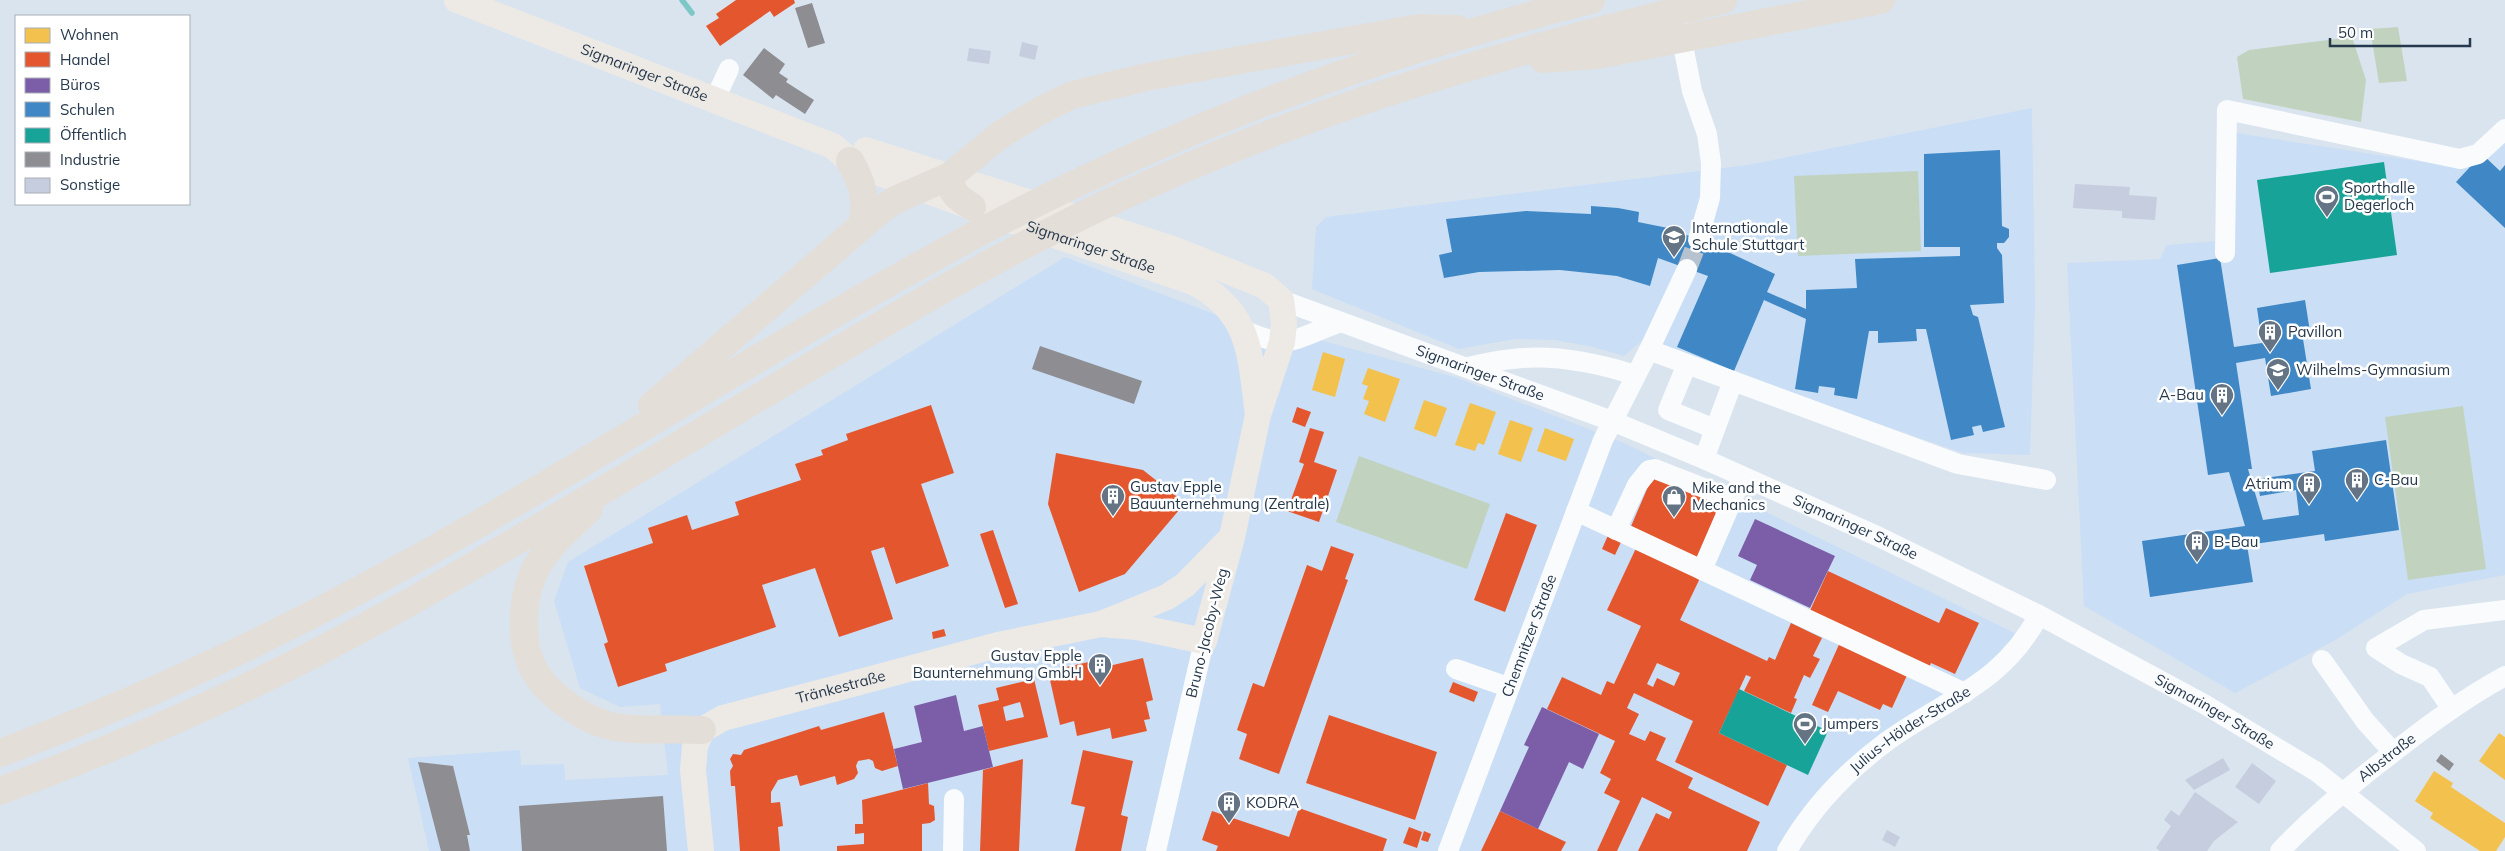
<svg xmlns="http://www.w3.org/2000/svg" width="2505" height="851" font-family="Mulish,sans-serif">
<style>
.built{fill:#cadef5}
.green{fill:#c1d3bf}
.homes{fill:#f2c14e}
.shops{fill:#e4572e;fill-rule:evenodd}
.offices{fill:#7b5ea7}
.schools{fill:#3f88c5}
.public{fill:#17a398}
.industry{fill:#8d8d92}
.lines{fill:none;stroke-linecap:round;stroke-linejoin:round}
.stream{stroke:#7ec7c7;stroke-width:5.5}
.building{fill:#c6cdde}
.minor-tunnel{stroke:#b6c2ce;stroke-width:20;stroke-dasharray:20 10;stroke-linecap:butt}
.minor{stroke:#f9fbfd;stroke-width:20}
.major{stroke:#edeae6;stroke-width:26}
.highway{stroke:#e3ded8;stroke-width:28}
.labels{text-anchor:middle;stroke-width:5;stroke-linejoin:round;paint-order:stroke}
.street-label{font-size:15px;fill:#26384b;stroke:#fff}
.poi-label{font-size:15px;fill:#26384b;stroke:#fff;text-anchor:start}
</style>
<rect width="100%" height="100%" fill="#dae4ef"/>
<path class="built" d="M2032,108L2035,305L2030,455L1963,453L1741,377L1643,340L1624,356L1593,347L1555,340L1515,339L1459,349L1312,289L1316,227L1326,217L1748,165Z
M2217,130L2443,165L2505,134V575L2407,594L2337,639L2235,693L2084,606L2067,263L2160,259L2167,245L2215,241Z
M1065,257L1227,319L1237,341L1302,335L1458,378L1624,443L2025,638L1886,743L1787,851H429L408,758L520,750L521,765L564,764L565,780L668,775L660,704L620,707L580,688L554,601L568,562Z"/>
<path class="green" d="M2398,27L2407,81L2379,83L2370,29Z
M2352,37L2366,80L2361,122L2243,99L2237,57L2249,50Z
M1918,171L1921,251L1798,256L1794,176Z
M2463,406L2486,569L2408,580L2385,417Z
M1359,456L1490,504L1467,569L1336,522Z"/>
<path class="homes" d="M1323,352L1345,359L1335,397L1312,390Z
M1368,368L1400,379L1385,422L1364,414L1369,401L1363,399L1368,386L1362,384Z
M1424,400L1447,408L1436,437L1414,429Z
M1470,403L1496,412L1484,445L1478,443L1475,451L1455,445Z
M1510,420L1533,428L1521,462L1498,454Z
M1545,428L1574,439L1566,461L1537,451Z
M2499,733L2505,737V780L2479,761Z
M2434,771L2453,783L2451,787L2505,823V837L2496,851H2480L2430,818L2433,813L2415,801Z"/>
<path class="shops" d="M736,0H794L795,3L774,17L770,11L720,46L706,26L719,18L716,14Z
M931,405L954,473L921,484L949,566L896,584L884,547L871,551L893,619L839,637L815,568L762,585L776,627L665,664L667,671L618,687L604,644L608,642L584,566L653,543L648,528L687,515L692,530L739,515L735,502L801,480L795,464L823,455L821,450L848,440L846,434Z
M1297,407L1311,412L1305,427L1292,422Z
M1310,428L1324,432L1314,462L1337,470L1319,522L1287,511L1304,464L1299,462Z
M1056,453L1143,470L1185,503L1125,574L1079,592L1048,504Z
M1653,475L1720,505L1696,560L1629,531Z
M1506,513L1537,525L1505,612L1474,600Z
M993,530L1018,604L1005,608L980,534Z
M1609,533L1622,540L1615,555L1602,549Z
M1331,546L1354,554L1345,579L1348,580L1279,774L1239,759L1247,734L1237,730L1253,683L1264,687L1307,565L1322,571Z
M1637,546L1701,576L1680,620L1767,661L1769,657L1775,660L1791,623L1822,638L1813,656L1820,659L1810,678L1804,675L1794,698L1797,699L1791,713L1744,691L1751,677L1746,675L1719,733L1787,765L1768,806L1675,762L1693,721L1634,693L1627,708L1639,714L1629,734L1645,741L1650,731L1666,738L1656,760L1693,778L1688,788L1760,822L1747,851H1638L1656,813L1669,819L1672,812L1642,797L1617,851H1597L1620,801L1604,793L1611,779L1600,773L1615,741L1547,709L1562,677L1601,695L1607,681L1614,684L1641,626L1607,610ZM1657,663L1680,673L1674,686L1657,678L1653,687L1647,684Z
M1828,571L1939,623L1946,608L1979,623L1955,674L1931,663L1928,670L1808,615Z
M944,629L946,636L933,639L932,632Z
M1841,640L1909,671L1892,708L1883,704L1880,710L1838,691L1828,712L1812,705Z
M1143,658L1153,700L1146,702L1150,719L1144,720L1147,731L1112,739L1110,728L1077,736L1074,721L1060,725L1048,671L1098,660L1100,668Z
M1034,679L1048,737L989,751L978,705L999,700L996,688ZM1020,702L1024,717L1006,721L1003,707Z
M1453,682L1478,692L1474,702L1449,692Z
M884,712L898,766L882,771L875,768L873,761L869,759L858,761L856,766L858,773L854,779L837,785L835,776L800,786L797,775L778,780L771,792V803L780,802L783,826L778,827L780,851H740L735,786H731L730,771L733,766L730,759L733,754L741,755L744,750L819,726L821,730Z
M1329,715L1437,752L1415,820L1306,783Z
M1083,750L1133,761L1121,815L1128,817L1121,851H1075L1085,807L1071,804Z
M1023,759L1019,851H980L983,770Z
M928,783L929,804L934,806L935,820L930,823L922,824V851H837V846L864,844V833L855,834V824H863L862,800Z
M1299,808L1387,839L1383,851H1216L1218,846L1202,840L1212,811L1289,837Z
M1500,811L1566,842L1561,851H1481Z
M1409,827L1422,832L1417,848L1403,843Z
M1424,831L1431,834L1428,842L1421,840Z"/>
<path class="offices" d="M1755,519L1835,556L1810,608L1750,580L1757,565L1738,556Z
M956,695L964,731L983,726L993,767L903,789L894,749L922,742L914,706Z
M1542,707L1599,734L1583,769L1569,762L1538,829L1500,811L1529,747L1524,745Z"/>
<path class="schools" d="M2000,150L2002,226L2009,229V237L2004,243H1997V248L2002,255L2004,303L1970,305L1973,315L1978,317L2005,427L1983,432L1981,425L1972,427L1974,435L1951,440L1926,329H1916L1917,341L1878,343V331H1869L1857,399L1834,395L1835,388L1819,386L1818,393L1795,389L1806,319L1764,300L1734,371L1677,347L1708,276L1658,258L1650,286L1617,276L1560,270L1479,272L1444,278L1439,255L1452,252L1446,219L1526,211L1591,214V206L1618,208L1639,212L1638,222L1668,228L1713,245L1775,274L1767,292L1806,309V290L1857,288L1855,259L1960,256V247H1924V154Z
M2482,154L2500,171L2505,165V228L2456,182Z
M2220,258L2234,347L2262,343L2257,308L2305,300L2311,338L2303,339L2311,389L2271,396L2265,358L2236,363L2252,469H2248L2263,520L2299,515L2296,490L2260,496L2257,479L2315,471L2312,451L2386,440L2399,530L2325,541L2324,534L2247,545L2253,582L2150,597L2142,541L2245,526L2229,472L2208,475L2177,265Z"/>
<path class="public" d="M2384,162L2397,255L2270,273L2257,180Z
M1739,689L1828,731L1808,775L1719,733Z"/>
<path class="industry" d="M812,3L825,43L808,48L795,8Z
M764,48L785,64L779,73L788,79L786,82L814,100L805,114L776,95L773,99L743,75Z
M1040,346L1142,381L1134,404L1032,369Z
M2441,754L2454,764L2449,771L2436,761Z
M418,762L453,766L470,835H467L470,851H441Z
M663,796L667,851H522L519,806Z"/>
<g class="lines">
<path class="stream" d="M682,0L692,13"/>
</g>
<path class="building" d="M1022,42L1038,46L1035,60L1019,56Z
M969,48L991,51L989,64L967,61Z
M2075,184L2130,187L2129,195L2157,197L2155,220L2122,218V211L2073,208Z
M2223,758L2230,770L2194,790L2185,780Z
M2252,763L2276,781L2259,804L2235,787Z
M2195,792L2238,822L2214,841L2207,851H2160L2156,848L2171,826L2164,820L2171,810L2179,816Z
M1887,830L1900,837L1895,847L1882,840Z"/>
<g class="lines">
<path class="minor-tunnel" d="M1687,269L1698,240"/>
<g class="minor">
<path d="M1679,25L1692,91L1707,134L1711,163L1710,198L1698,240"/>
<path d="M715,99L729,69"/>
<path d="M2225,253L2227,110L2460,159L2478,154L2505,129"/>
<path id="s1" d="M1281,300L1612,421L1704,459L1877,536L2039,615L2204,704L2317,772L2416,851"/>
<path d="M1243,330C1255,335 1268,341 1281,342C1297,342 1322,328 1339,323"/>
<path d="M1649,350L1958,464L2046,480"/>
<path d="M1687,364L1668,410L1715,429"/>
<path d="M1468,367C1483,364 1498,360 1513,359C1553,354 1597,363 1635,375"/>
<path d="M1704,459L1733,381"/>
<path d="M1576,511L1965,693"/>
<path d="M1616,530L1637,485L1649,470L1655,469L1732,499"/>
<path d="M1702,570L1738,487"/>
<path d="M2322,660L2365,721L2393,752"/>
<path d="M1456,669L1508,687"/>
<path d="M2451,708L2430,677L2401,664L2376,648L2424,620L2505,610"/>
<path d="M953,851L954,799"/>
<path d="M1156,851L1204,641"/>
<path id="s2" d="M1448,851L1603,440L1649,350L1687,269"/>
<path id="s3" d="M1787,851C1811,809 1847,771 1886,742C1945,699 2002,685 2039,615"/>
<path id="s4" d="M2280,851C2310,819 2343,792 2377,765C2418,733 2459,701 2505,676"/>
</g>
<g class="major">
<path id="s5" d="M457,0L833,146L850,161L877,172L972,207L1193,282C1252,312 1250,356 1258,415"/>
<path d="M866,150L1173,249L1265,286L1281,300L1284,323L1282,342L1258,415L1232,537L1204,641L1137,627L1101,624"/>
<path id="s6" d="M701,851L693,770L695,746L702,730L723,718L845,686L998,645L1101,624L1167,597L1185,585L1230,539"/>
</g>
<path class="highway" d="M1543,59L1597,55L1881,0
M850,161C862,182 868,200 862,225
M950,176C950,193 958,198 972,207
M652,406L877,213L895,200L950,176L1000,135L1045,108L1072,95L1151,76L1419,28L1457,29
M589,509C570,528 545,547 534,572C521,601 519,644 535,672C549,696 587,722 615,727C642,732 674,728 702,730
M0,753C164,692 328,611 480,523C649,426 814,321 986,229C1177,128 1381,52 1591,0
M0,791C132,742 269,681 392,612C525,538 657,458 788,380C892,318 997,256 1106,204C1302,110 1513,50 1723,0"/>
</g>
<defs>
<g id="stadium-pin" transform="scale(1.25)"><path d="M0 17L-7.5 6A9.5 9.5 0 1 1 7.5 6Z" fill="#657484" stroke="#fff"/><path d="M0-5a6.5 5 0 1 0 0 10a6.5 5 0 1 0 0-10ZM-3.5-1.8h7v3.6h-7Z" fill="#fff"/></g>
<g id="school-pin" transform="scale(1.25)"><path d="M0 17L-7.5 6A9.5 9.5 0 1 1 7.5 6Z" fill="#657484" stroke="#fff"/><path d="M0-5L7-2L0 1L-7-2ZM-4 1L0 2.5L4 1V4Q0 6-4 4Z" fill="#fff"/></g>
<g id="building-pin" transform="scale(1.25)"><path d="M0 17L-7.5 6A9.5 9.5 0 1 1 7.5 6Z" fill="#657484" stroke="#fff"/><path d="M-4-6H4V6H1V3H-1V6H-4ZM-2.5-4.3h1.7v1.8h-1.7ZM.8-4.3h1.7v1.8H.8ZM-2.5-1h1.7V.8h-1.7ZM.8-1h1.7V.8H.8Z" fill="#fff"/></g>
<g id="shop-pin" transform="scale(1.25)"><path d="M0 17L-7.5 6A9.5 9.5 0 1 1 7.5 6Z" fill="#657484" stroke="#fff"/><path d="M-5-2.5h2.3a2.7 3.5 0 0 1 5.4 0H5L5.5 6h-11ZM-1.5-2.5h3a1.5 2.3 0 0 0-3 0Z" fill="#fff"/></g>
</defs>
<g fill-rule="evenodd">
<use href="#stadium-pin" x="2327" y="197"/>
<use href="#school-pin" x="1674" y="237"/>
<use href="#building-pin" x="2270" y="332"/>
<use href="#school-pin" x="2278" y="370"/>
<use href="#building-pin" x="2222" y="395"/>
<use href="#building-pin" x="2357" y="480"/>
<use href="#building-pin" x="2309" y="484"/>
<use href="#building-pin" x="1113" y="496"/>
<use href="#shop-pin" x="1674" y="497"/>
<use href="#building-pin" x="2197" y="542"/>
<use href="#building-pin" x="1100" y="665"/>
<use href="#stadium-pin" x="1805" y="724"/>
<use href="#building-pin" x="1229" y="803"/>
</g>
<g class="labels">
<g class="street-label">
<text dy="5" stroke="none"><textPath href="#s5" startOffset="201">Sigmaringer Straße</textPath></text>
<text dy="5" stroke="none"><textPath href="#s5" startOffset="682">Sigmaringer Straße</textPath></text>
<text dy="5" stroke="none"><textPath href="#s1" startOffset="212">Sigmaringer Straße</textPath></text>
<text dy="5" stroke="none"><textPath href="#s1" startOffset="618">Sigmaringer Straße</textPath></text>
<text transform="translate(1207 633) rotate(-76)" y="5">Bruno-Jacoby-Weg</text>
<text dy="5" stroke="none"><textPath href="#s2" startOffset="230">Chemnitzer Straße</textPath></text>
<text dy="5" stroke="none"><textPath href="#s6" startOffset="269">Tränkestraße</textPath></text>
<text dy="5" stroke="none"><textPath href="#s1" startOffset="1022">Sigmaringer Straße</textPath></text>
<text dy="5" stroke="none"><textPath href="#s3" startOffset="175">Julius-Hölder-Straße</textPath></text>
<text dy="5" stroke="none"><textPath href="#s4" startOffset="142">Albstraße</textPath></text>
</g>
<g class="poi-label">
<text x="2344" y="193">Sporthalle<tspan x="2344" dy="17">Degerloch</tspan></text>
<text x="1692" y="233">Internationale<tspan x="1692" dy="17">Schule Stuttgart</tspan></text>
<text x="2288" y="337">Pavillon</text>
<text x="2296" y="375">Wilhelms-Gymnasium</text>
<text x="2204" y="400" text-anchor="end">A-Bau</text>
<text x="2374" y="485">C-Bau</text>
<text x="2292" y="489" text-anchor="end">Atrium</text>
<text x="1130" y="492">Gustav Epple<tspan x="1130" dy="17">Bauunternehmung (Zentrale)</tspan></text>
<text x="1692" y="493">Mike and the<tspan x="1692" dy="17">Mechanics</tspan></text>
<text x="2214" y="547">B-Bau</text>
<text x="1082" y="661" text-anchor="end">Gustav Epple<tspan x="1082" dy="17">Baunternehmung GmbH</tspan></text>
<text x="1822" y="729">Jumpers</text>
<text x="1246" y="808">KODRA</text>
</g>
</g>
<rect x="15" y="15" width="175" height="190" fill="#ffffff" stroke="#a8afb7"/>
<rect x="25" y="28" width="25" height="15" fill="#f2c14e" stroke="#a8afb7"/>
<text x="60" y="40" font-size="15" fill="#26384b">Wohnen</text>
<rect x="25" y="52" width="25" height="15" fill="#e4572e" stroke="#a8afb7"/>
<text x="60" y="65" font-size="15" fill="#26384b">Handel</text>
<rect x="25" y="78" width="25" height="15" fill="#7b5ea7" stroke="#a8afb7"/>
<text x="60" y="90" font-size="15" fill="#26384b">Büros</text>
<rect x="25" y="102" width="25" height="15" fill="#3f88c5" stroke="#a8afb7"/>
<text x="60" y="115" font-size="15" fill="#26384b">Schulen</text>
<rect x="25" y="128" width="25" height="15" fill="#17a398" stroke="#a8afb7"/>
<text x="60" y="140" font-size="15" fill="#26384b">Öffentlich</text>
<rect x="25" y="152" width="25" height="15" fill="#8d8d92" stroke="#a8afb7"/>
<text x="60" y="165" font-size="15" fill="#26384b">Industrie</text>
<rect x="25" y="178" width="25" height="15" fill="#c6cdde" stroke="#a8afb7"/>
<text x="60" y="190" font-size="15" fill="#26384b">Sonstige</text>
<path d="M2330 38v8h140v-8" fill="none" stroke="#26384b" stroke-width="2.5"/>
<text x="2338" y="38" font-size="15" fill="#26384b" stroke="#ffffff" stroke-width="4" paint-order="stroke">50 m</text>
</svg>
